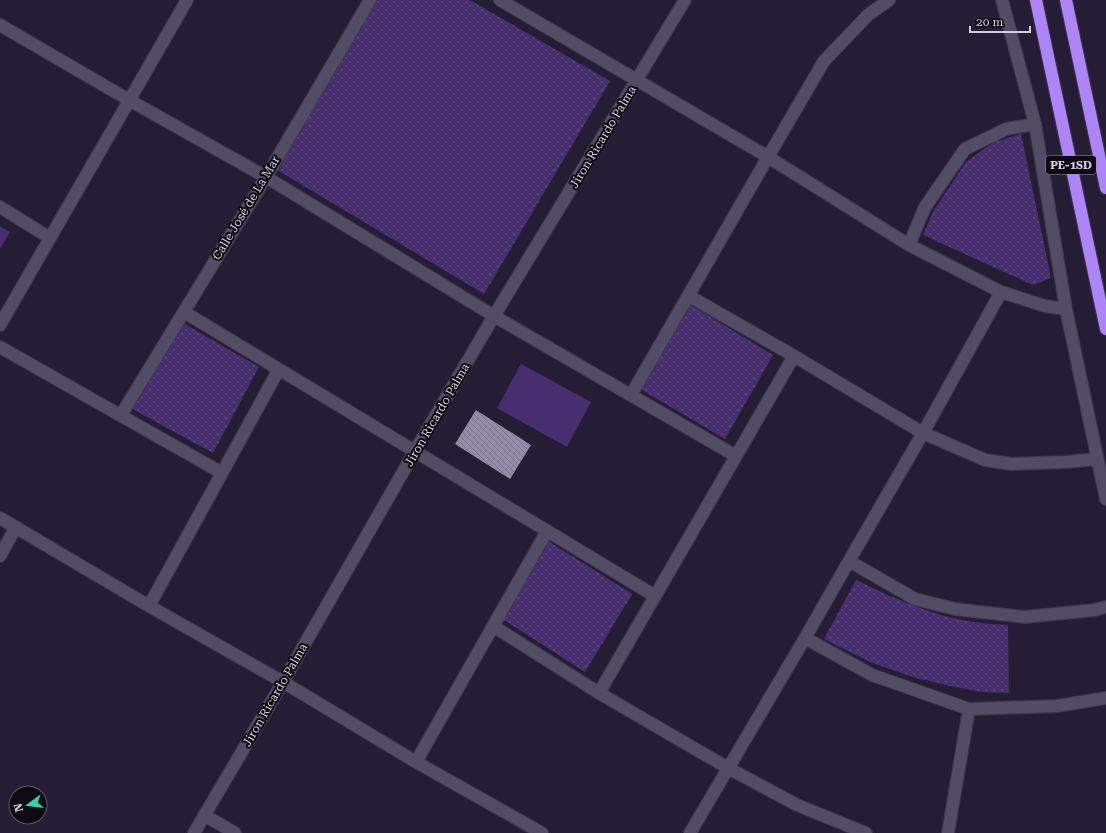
<svg xmlns="http://www.w3.org/2000/svg" width="1106" height="833" font-family="'Roboto Serif',serif">
<style>
.grass{fill:url(#grass-dots)}
.garden{fill:#472f6f}
.building{fill:url(#building-back-hatch)}
.lines{fill:none;stroke-linecap:round;stroke-linejoin:round}
.street-casing{stroke:#3d374a;stroke-width:14}
.highway-casing{stroke:#3d374a;stroke-width:14}
.street{stroke:#534c65;stroke-width:12}
.highway{stroke:#ae85f9;stroke-width:12}
.labels{text-anchor:middle;stroke-width:4;stroke-linejoin:round;paint-order:stroke}
.shield{fill:#0d0a13;stroke:#9793a1;stroke-width:1}
.shield-label{font-size:11px;font-weight:bold;fill:#d2cede}
.street-label{font-size:12px;fill:#d2cede;stroke:#0d0a13}
</style>
<defs>
<pattern id="grass-dots" width="8" height="8" patternUnits="userSpaceOnUse"><rect width="8" height="8" fill="#472f6f"/><path d="M2 2h.1M6 6h.1" fill="none" stroke="#614c83" stroke-width="1.8" stroke-linecap="round"/></pattern>
<pattern id="building-back-hatch" width="6" height="6" patternUnits="userSpaceOnUse"><rect width="6" height="6" fill="#948ca8"/><path d="M-1 5l2 2M0 0l6 6M5-1l2 2" fill="none" stroke="#7a758a"/></pattern>
</defs>
<rect width="100%" height="100%" fill="#251d34"/>
<path class="grass" d="M375,0H470L610,81L484,294L274,168Z
M1021,134L1051,278L1033,285L923,235L934,210L966,162L994,142Z
M686,302L773,355L725,439L637,387Z
M178,320L259,367L213,453L127,406Z
M545,539L632,594L585,672L501,618Z
M856,580C893,598 933,616 974,622C986,624 997,624 1008,625L1009,693L982,692L950,686L913,677L870,662L824,639Z"/>
<path class="garden" d="M0,226L10,232L0,249Z
M521,364L591,402L567,447L497,408Z"/>
<path class="building" d="M476,410L531,445L510,479L455,444Z"/>
<g class="lines">
<g class="street-casing">
<path id="street" d="M500,0L768,157L909,245L1001,292L1045,306L1066,309
M1002,0L1035,124L1066,309L1106,499
M0,25L129,100L266,177L494,316L736,456
M0,207L50,238
M909,245L925,207L965,149L1006,129L1035,124
M689,296L794,356L923,433L985,460L1011,464L1066,462L1097,459
M184,312L655,596
M0,325L187,0
M0,347L222,473
M631,395L768,157L824,61L868,15L889,0
M121,415L266,177L370,0
M0,518L149,606L283,682L416,762L542,833
M0,556L16,527
M849,561L915,599L955,609L1025,617L1094,610L1106,607
M149,606L279,369
M493,626L599,693L728,768L797,805L866,833
M805,638L872,675L969,709L1057,706L1106,698
M599,693L794,356
M416,762L547,531
M204,815L235,833
M194,833L283,682L415,451L494,316L685,0
M690,833L805,638L849,561L923,433L1001,292
M948,833L969,709"/>
</g>
<g class="highway-casing">
<path id="highway" d="M1036,0L1106,329
M1066,0L1106,188"/>
</g>
<use href="#street" class="street"/>
<use href="#highway" class="highway"/>
</g>
<g class="labels">
<rect class="shield" x="1046" y="156" width="50" height="18" rx="3"/>
<g class="shield-label">
<text x="1071" y="169">PE-1SD</text>
</g>
<g class="street-label">
<text transform="translate(603 137) rotate(-59)" y="4">Jiron Ricardo Palma</text>
<text transform="translate(246 208) rotate(-59)" y="4">Calle José de La Mar</text>
<text transform="translate(437 415) rotate(-60)" y="4">Jiron Ricardo Palma</text>
<text transform="translate(275 695) rotate(-60)" y="4">Jiron Ricardo Palma</text>
</g>
</g>
<g transform="translate(28 805) rotate(255)"><circle r="19" fill="#0d0a13" stroke="#5c5864"/>
<path d="M0-3L7 15L0 10L-7 15Z" fill="#2fd4aa"/>
<text y="-6" font-size="11" font-weight="bold" text-anchor="middle" fill="#d2cede">N</text>
</g>
<path d="M970 26v6h60v-6" fill="none" stroke="#d2cede" stroke-width="2"/>
<text x="976" y="26" font-size="12" fill="#d2cede" stroke="#0d0a13" stroke-width="3" paint-order="stroke">20 m</text>
</svg>
